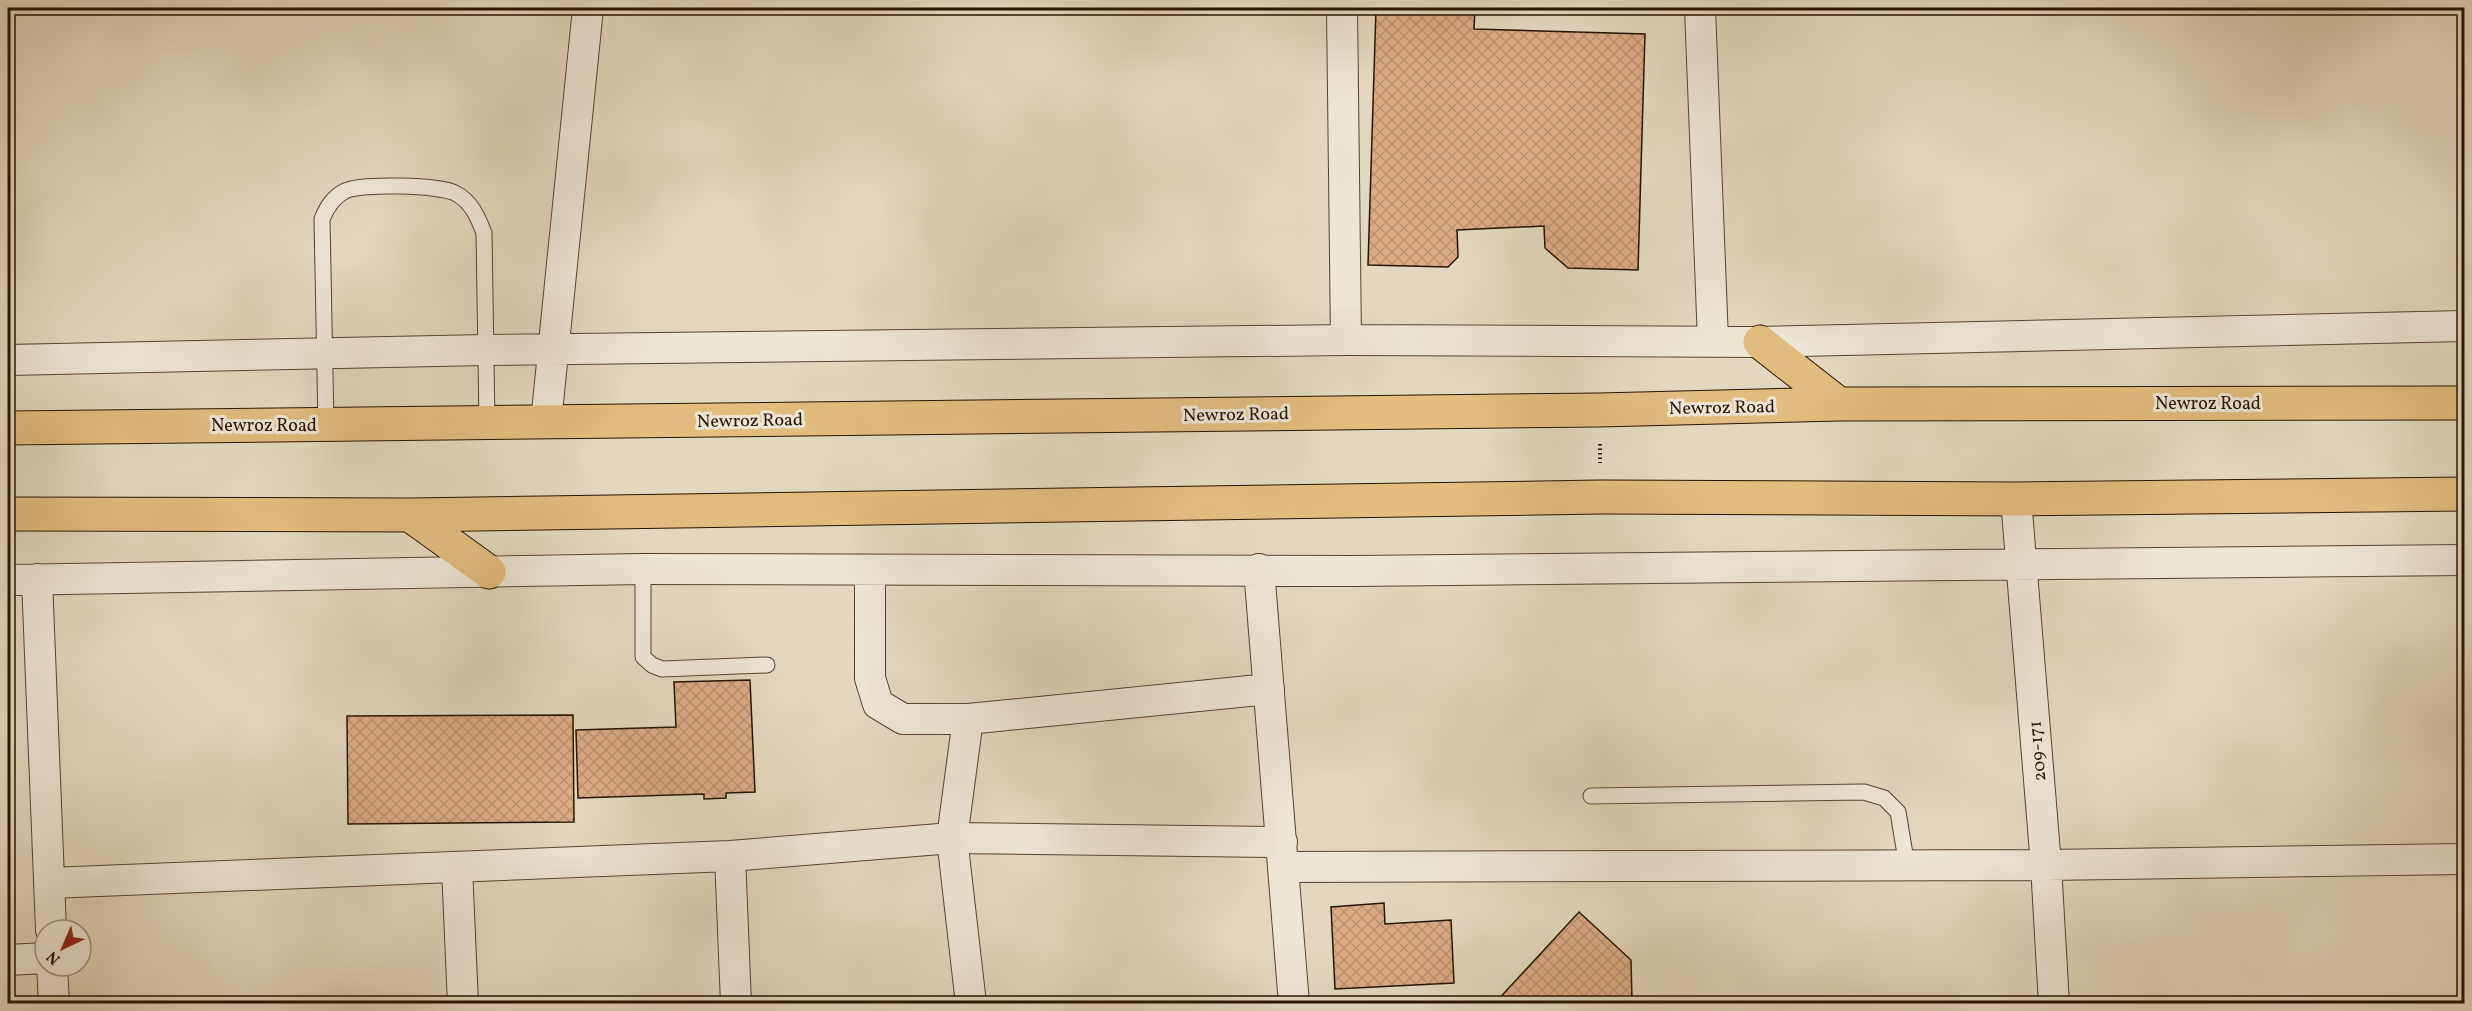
<svg xmlns="http://www.w3.org/2000/svg" width="2472" height="1011" font-family="Vollkorn,serif">
<style>
.building{fill:url(#building-cross-hatch);stroke:#271301;stroke-width:1.5}
.lines{fill:none;stroke-linecap:round;stroke-linejoin:round}
.lane-casing{stroke:#564430;stroke-width:17}
.street-casing{stroke:#564430;stroke-width:32}
.primary-casing{stroke:#271301;stroke-width:35}
.path{stroke:#271301;stroke-width:4;stroke-dasharray:1.5 3;stroke-linecap:butt}
.lane{stroke:#ede6d4;stroke-width:15}
.street{stroke:#ede6d4;stroke-width:30}
.primary{stroke:#e2bc7e;stroke-width:33}
.labels{text-anchor:middle;stroke-width:6;stroke-linejoin:round;paint-order:stroke}
.street-label{font-size:18px;fill:#271301;stroke:#ede6d4}
</style>
<defs>
<pattern id="building-cross-hatch" width="8" height="8" patternUnits="userSpaceOnUse" patternTransform="scale(1.5)"><rect width="8" height="8" fill="#dbab85"/><path d="M0 0l8 8M0 8l8-8" fill="none" stroke="#bc9271"/></pattern>
</defs>
<rect width="100%" height="100%" fill="#e3d8bd"/>
<filter id="stains"><feTurbulence type="fractalNoise" baseFrequency=".00333" numOctaves="4"/><feColorMatrix values="0 0 0 0 .2 0 0 0 0 .09 0 0 0 0 .02 0 0 0 .5 -.17"/></filter>
<radialGradient id="worn" r=".72"><stop offset=".6" stop-color="#630" stop-opacity="0"/><stop offset="1" stop-color="#630" stop-opacity=".3"/></radialGradient>
<path class="building" d="M1376,8H1475L1474,29L1645,34L1638,270L1568,268L1545,248L1544,226L1457,230L1458,257L1448,267L1368,265Z
M750,680L755,792L726,793V798L704,799V794L578,798L576,730L676,727L674,682Z
M573,715L574,822L348,824L347,716Z
M1384,903L1385,924L1451,920L1454,983L1335,989L1331,907Z
M1579,912L1631,960L1632,999L1637,1004H1494Z"/>
<g class="lines">
<g class="lane-casing">
<path id="lane" d="M326,425L322,219C327,207 333,197 345,191C360,183 440,185 455,193C471,201 478,217 484,233L487,423
M643,569V657L652,665L662,669L767,665
M1591,796L1864,792L1884,798L1898,812L1907,866"/>
</g>
<g class="street-casing">
<path id="street" d="M1342,8L1346,340
M1700,8L1713,341
M8,360L486,350L1346,340L1760,342L2464,326
M546,422L588,8
M2016,499L2046,865L2054,1004
M1259,569L1294,1004
M870,571V678L878,704L903,719H968L1269,689
M37,579L51,930
M8,580L643,569L1354,571L2464,560
M968,719L952,838L971,1004
M730,856L736,1004
M1284,867L2046,865L2464,859
M457,868L463,1004
M49,883L730,856L952,838L1282,842
M8,960L45,958
M52,966L54,1004"/>
</g>
<g class="primary-casing">
<path id="primary" d="M1760,342L1839,404
M8,428L1599,410L1839,404L2464,403
M8,514L410,515L1601,497L2016,499L2464,494
M410,515L489,572"/>
</g>
<path class="path" d="M1600,444V463"/>
<use href="#lane" class="lane"/>
<use href="#street" class="street"/>
<use href="#primary" class="primary"/>
</g>
<g class="labels">
<g class="street-label">
<text x="2208" y="409">Newroz Road</text>
<text transform="translate(1722 407) rotate(-1)" y="6">Newroz Road</text>
<text transform="translate(1236 414) rotate(-1)" y="6">Newroz Road</text>
<text transform="translate(750 420) rotate(-1)" y="6">Newroz Road</text>
<text x="264" y="431">Newroz Road</text>
<text transform="translate(2037 751) rotate(-95)" y="6">209-171</text>
</g>
</g>
<rect width="2472" height="1011" fill="none" stroke="#e3d8bd" stroke-width="30"/>
<rect x="9" y="9" width="2454" height="993" fill="none" stroke="#271301" stroke-width="3"/>
<rect x="15" y="15" width="2442" height="981" fill="none" stroke="#271301" stroke-width="1.5"/>
<g transform="translate(63 948) rotate(224)"><circle r="28" fill="#ede6d4" stroke="#9e9280" stroke-width="1.5"/>
<path d="M0-4.5L10 22L0 15L-10 22Z" fill="#8f2418"/>
<text y="-9" font-size="16" font-weight="bold" text-anchor="middle" fill="#271301">N</text>
</g>
<rect width="100%" height="100%" filter="url(#stains)"/>
<rect width="100%" height="100%" fill="url(#worn)"/>
</svg>
